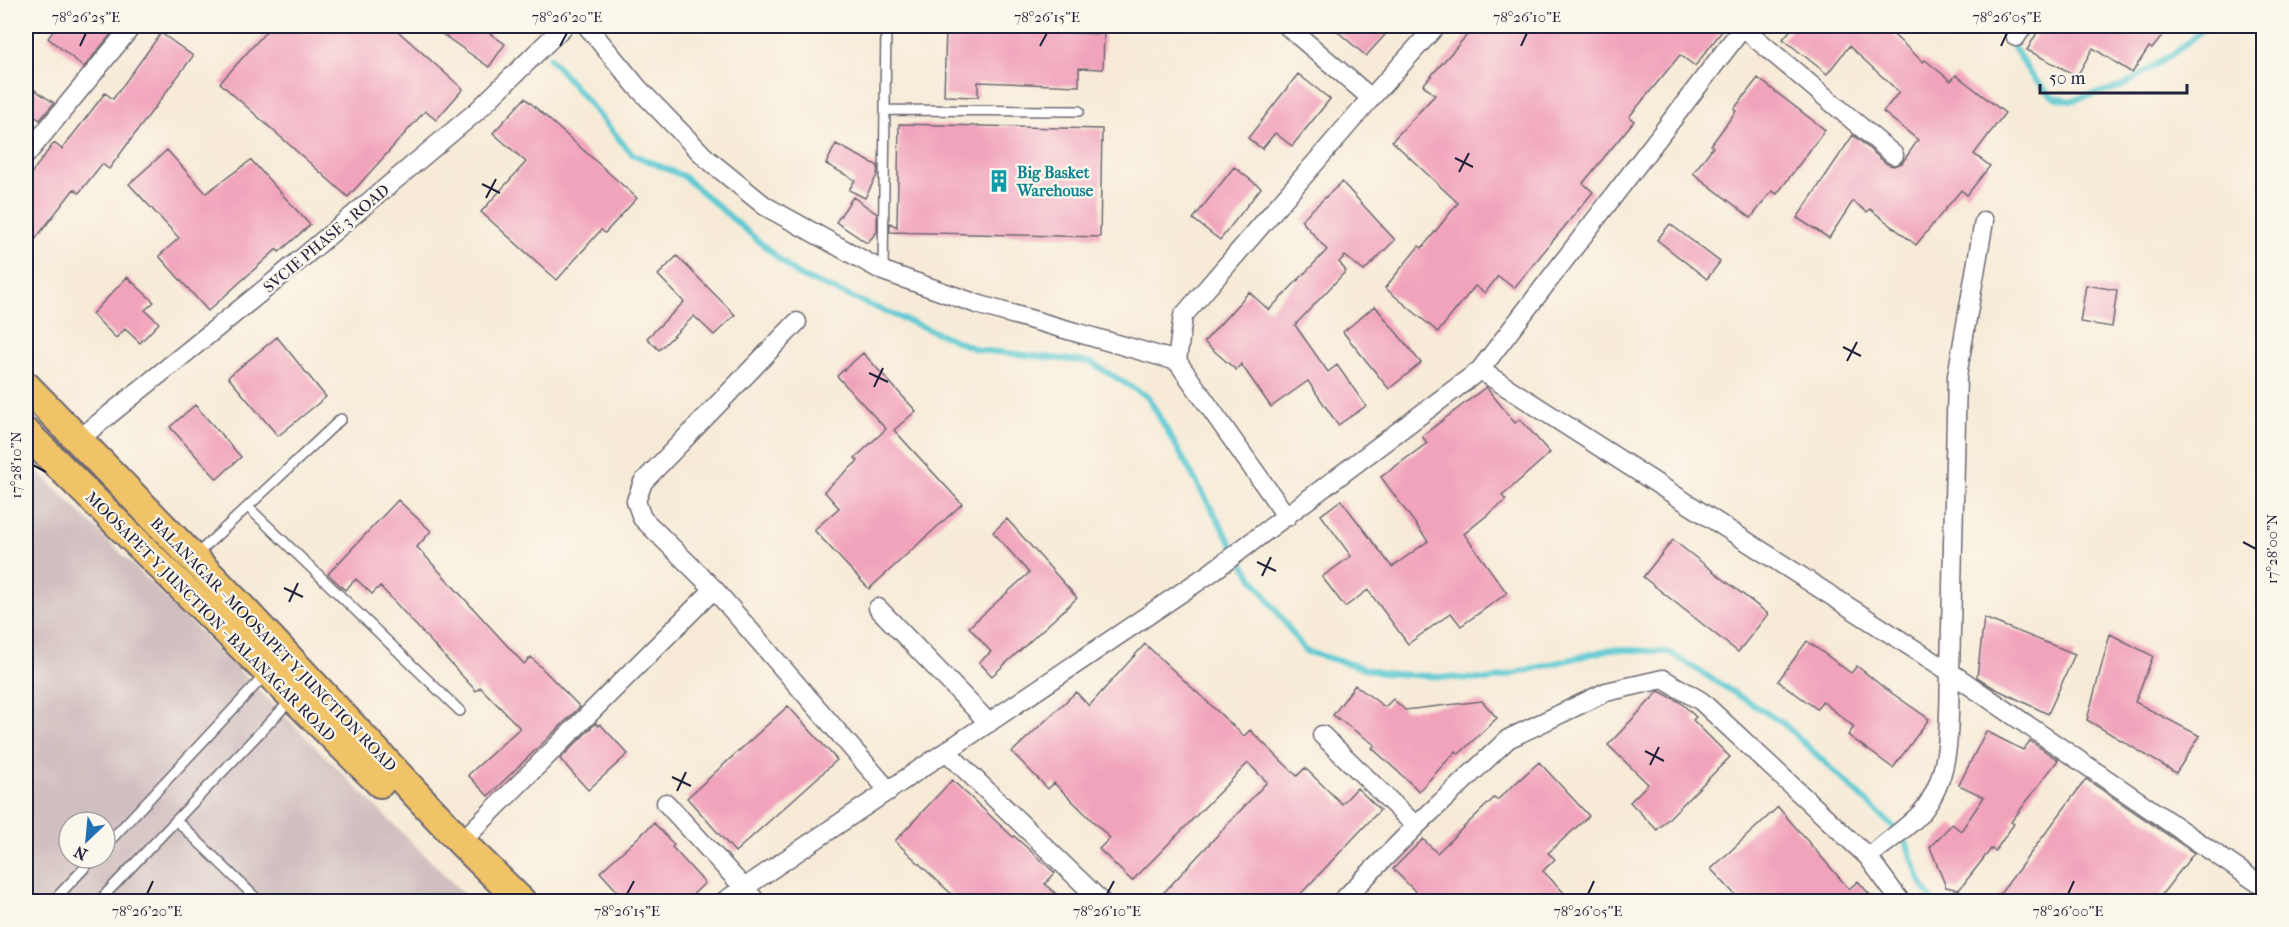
<svg xmlns="http://www.w3.org/2000/svg" width="2289" height="927" font-family="'IM FELL French Canon',serif">
<style>
.industrial{fill:#d1bfbf;fill-rule:evenodd}
.lines{fill:none;stroke-linecap:round;stroke-linejoin:round}
.stream{stroke:#5cc9d2;stroke-width:6}
.building{fill:#f1a3bb}
.service-casing{stroke:#6d6872;stroke-width:12}
.minor-casing{stroke:#6d6872;stroke-width:21}
.primary-casing{stroke:#6d6872;stroke-width:32}
.service{stroke:#fff;stroke-width:9}
.minor{stroke:#fff;stroke-width:18}
.primary{stroke:#f0c369;stroke-width:28}
.ticks{fill:none;stroke:#22223b;stroke-width:2}
.labels{text-anchor:middle;stroke-width:4.5;stroke-linejoin:round;paint-order:stroke}
.culture-label{font-size:16px;font-weight:bold;fill:#0d838f;stroke:#fbf7ec;text-anchor:start}
.street-label{font-size:16px;fill:#22223b;stroke:#fbf7ec}
.neatline{fill:none;stroke:#22223b;stroke-width:2}
.ticks-label{font-size:15px;text-anchor:middle;fill:#22223b}
</style>
<rect width="100%" height="100%" fill="#fbf7ec"/>
<filter id="ink" filterUnits="userSpaceOnUse"><feTurbulence type="fractalNoise" baseFrequency=".0167" numOctaves="2"/><feDisplacementMap in="SourceGraphic" scale="12" xChannelSelector="R" yChannelSelector="G"/><feConvolveMatrix kernelMatrix="1 2 1 2 8 2 1 2 1" color-interpolation-filters="sRGB"/></filter>
<filter id="wash" filterUnits="userSpaceOnUse"><feTurbulence type="fractalNoise" baseFrequency=".008" numOctaves="4" result="noise"/><feDisplacementMap in="SourceGraphic" scale="24" xChannelSelector="R" yChannelSelector="G"/><feGaussianBlur stdDeviation="1.35" result="paint"/><feColorMatrix in="noise" values="0 0 0 0 0 0 0 0 0 0 0 0 0 0 0 0 0 1.4 0 .05"/><feComposite in="paint" operator="in"/></filter>
<g filter="url(#wash)">
<rect width="100%" height="100%" fill="#f7ebd8"/>
<path class="industrial" d="M26,459L471,901H26ZM69,822H105V858H69Z"/>
<g class="lines">
<path class="stream" d="M1998,26L2017,52L2030,74L2053,97L2070,101L2123,86L2177,51L2207,26
M550,58L632,154L683,176L798,275L978,350L1090,362L1148,397L1243,564L1305,651L1381,673L1489,680L1611,649L1669,652L1784,724L1904,837L1921,882L1933,902"/>
</g>
<g id="blocks">
<path class="building" d="M57,26H118L84,67L48,38Z
M271,26H392L463,89L436,120L425,111L348,197L220,83Z
M431,26H479L505,44L489,67Z
M1331,26H1393L1366,56Z
M1475,26H1726L1695,66L1680,55L1629,117L1634,121L1583,183L1593,192L1514,288L1498,276L1485,293L1475,286L1438,332L1385,288L1419,246L1422,248L1458,203L1392,141L1435,95L1423,85Z
M1794,26H1884L1923,62L1925,60L1951,81L1956,75L2005,113L1974,154L1990,166L1967,195L1961,190L1916,245L1870,209L1867,212L1853,201L1829,238L1797,218L1853,135L1887,164L1893,166L1902,163L1918,140L1883,112L1899,92L1849,46L1827,74L1783,39Z
M2041,26H2170L2152,49L2149,47L2132,73L2093,48L2077,76L2027,50Z
M946,28L1104,34L1103,69L1079,68V86L978,82V97L944,96Z
M161,33L193,56L109,169L102,164L79,193L74,189L26,251V180L54,143L62,149L105,93L113,99Z
M1298,74L1330,99L1292,146L1275,133L1262,149L1248,138Z
M1758,78L1825,130L1777,194L1772,191L1751,218L1693,173L1713,147L1711,145L1736,111L1734,109Z
M26,84L54,103L40,120L26,110Z
M525,98L637,198L605,233L601,230L557,280L481,212L526,162L493,133Z
M899,124L1102,129L1100,237L890,232V223L897,227Z
M836,144L878,166L877,175L865,198L849,190L855,180L826,164Z
M167,150L206,193L251,160L310,225L279,252L277,249L208,311L159,256L179,238L129,184Z
M1234,167L1261,188L1220,240L1193,219Z
M1342,182L1395,240L1364,271L1345,256L1339,262L1346,271L1295,325L1328,372L1337,365L1366,406L1338,425L1308,381L1271,407L1241,364L1236,370L1204,342L1249,292L1269,310L1327,250L1301,220Z
M853,197L877,214V232L867,243L836,222Z
M1670,224L1720,262L1707,279L1657,240Z
M677,256L735,315L714,335L694,316L659,350L647,338L684,302L658,275Z
M127,277L154,302L145,310L159,323L140,343L125,329L116,338L92,314Z
M2086,285L2117,290L2112,327L2080,322Z
M1375,306L1421,363L1389,389L1343,332Z
M277,337L326,397L278,436L228,377Z
M863,353L916,411L894,430L962,504L869,589L814,530L839,508L824,491L858,461L855,458L886,429L837,376Z
M1486,387L1515,423L1520,419L1550,453L1502,496L1506,500L1464,534L1507,593L1461,626L1451,613L1408,644L1368,590L1345,607L1322,577L1351,556L1321,515L1341,500L1392,567L1428,541L1381,477L1427,443L1422,436Z
M195,405L241,457L217,479L170,427Z
M398,500L431,531L417,547L524,664L531,657L580,707L488,796L468,775L520,728L480,687L476,691L380,586L372,594L356,579L345,590L328,574Z
M1007,519L1077,598L992,676L979,662L991,652L969,627L1029,573L993,532Z
M1673,540L1768,614L1738,652L1643,577Z
M1984,618L2075,654L2048,714L1994,688L1977,677Z
M2110,634L2153,656L2135,702L2200,736L2176,773L2087,720Z
M1807,641L1851,673L1857,666L1883,687L1929,719L1893,768L1848,735L1854,727L1822,701L1817,709L1778,681Z
M1145,644L1244,736L1250,730L1297,776L1305,768L1342,804L1357,788L1380,810L1293,902H1155L1267,782L1248,763L1132,881L1099,849L1110,838L1054,783L1048,789L1012,752L1076,692L1089,706Z
M1355,685L1385,707L1393,699L1405,710L1482,701L1497,718L1459,754L1456,751L1419,791L1372,748L1375,745L1333,715Z
M1659,691L1680,702L1696,717L1693,720L1730,757L1657,830L1630,802L1648,784L1608,745Z
M788,706L837,760L735,852L687,798Z
M596,723L598,726L600,724L628,754L588,790L560,759Z
M1986,731L2023,750L2030,741L2058,760L2011,822L2014,824L1995,851L1991,849L1959,890L1946,887L1930,847L1952,824L1961,831L1984,797L1959,785Z
M1539,762L1589,816L1548,853L1555,859L1543,871L1573,902H1426L1393,869L1423,839L1437,853L1494,798L1497,800Z
M2086,779L2194,853L2156,902H1994Z
M952,780L1013,837L1014,836L1055,873L1045,884L1065,902H960L895,841Z
M1778,807L1849,889L1858,881L1876,902H1742L1711,869Z
M654,823L674,845L672,847L705,883L685,902H627L600,872Z"/>
</g>
</g>
<g filter="url(#ink)">
<use href="#blocks" fill-opacity="0" stroke="#6d6872" stroke-width="1.5"/>
<g class="lines">
<g class="service-casing">
<path id="service" d="M885,110L1079,111
M883,271L886,26
M248,507L460,711
M195,556L341,419
M176,820L260,902
M105,846L265,675
M26,899L29,902
M52,902L94,858
M98,902L291,700"/>
</g>
<g class="minor-casing">
<path id="minor" d="M587,26L638,88L706,158L765,206L883,271L980,305L1177,361L1287,517
M1287,26L1371,98
M1741,26L1894,155
M2016,37L2023,26
M26,155L132,26
M1984,221L1957,376L1950,672L2264,887
M797,322L643,482L636,501L642,518L714,589L889,791
M1177,361L1183,316L1371,98L1436,26
M1480,370L1950,672C1948,720 1954,774 1921,813C1906,829 1885,843 1868,857
M78,440L276,280L477,111L564,26
M878,608L989,723
M1322,735L1416,826
M947,752L1102,902
M666,803L757,902
M461,842L714,589
M723,902L1209,574L1480,370L1744,26
M1341,902L1416,826L1508,739L1606,692L1663,679L1701,701L1868,857L1901,902"/>
</g>
<g class="primary-casing">
<path id="primary" d="M26,386L238,604L461,842L522,902
M26,433L380,783"/>
</g>
<use href="#service" class="service"/>
<use href="#minor" class="minor"/>
<use href="#primary" class="primary"/>
</g>
</g>
<path class="ticks" d="M80,46L86,33M560,46L567,33M1040,46L1047,33M1521,46L1527,33M2001,46L2007,33M1455,158L1473,167M1459,172L1469,153M482,184L500,193M486,198L496,179M1843,347L1861,356M1847,361L1857,342M869,373L888,382M874,387L883,368M33,465L46,472M2243,542L2256,549M1257,562L1276,571M1262,576L1271,557M284,588L303,597M289,602L298,583M1645,751L1664,761M1650,765L1659,747M672,777L691,786M677,791L686,772M147,894L153,881M627,894L634,881M1107,894L1114,881M1588,894L1594,881M2068,894L2074,881"/>
<defs>
<g id="building-bare" transform="scale(1.8)"><path d="M-4-6H4V6H1V3H-1V6H-4ZM-2.5-4.3h1.7v1.8h-1.7ZM.8-4.3h1.7v1.8H.8ZM-2.5-1h1.7V.8h-1.7ZM.8-1h1.7V.8H.8Z" fill="#0f9aa8" stroke="#fbf7ec" stroke-width="2.5" paint-order="stroke"/></g>
</defs>
<g fill-rule="evenodd">
<use href="#building-bare" x="999" y="181"/>
</g>
<g class="labels">
<g class="culture-label">
<text x="1017" y="178">Big Basket<tspan x="1017" dy="18">Warehouse</tspan></text>
</g>
<g class="street-label">
<text transform="translate(326 238) rotate(-40)" y="6">SVCIE PHASE 3 ROAD</text>
<text transform="translate(211 616) rotate(45)" y="6">MOOSAPET Y JUNCTION - BALANAGAR ROAD</text>
<text transform="translate(274 644) rotate(46)" y="6">BALANAGAR - MOOSAPET Y JUNCTION ROAD</text>
</g>
</g>
<rect width="2289" height="927" fill="none" stroke="#fbf7ec" stroke-width="66"/>
<g transform="translate(87 840) rotate(206)"><circle r="28" fill="#fbf7ec" stroke="#a4a2a5" stroke-width="1.5"/>
<path d="M0-4.5L10 22L0 15L-10 22Z" fill="#1f6fb2"/>
<text y="-9" font-size="16" font-weight="bold" text-anchor="middle" fill="#22223b">N</text>
</g>
<path d="M2040 84v9h147v-9" fill="none" stroke="#22223b" stroke-width="3"/>
<text x="2049" y="84" font-size="18" fill="#22223b" stroke="#fbf7ec" stroke-width="4.5" paint-order="stroke">50 m</text>
<rect x="33" y="33" width="2223" height="861" class="neatline"/>
<g class="ticks-label">
<text x="86" y="22">78°26'25"E</text>
<text x="567" y="22">78°26'20"E</text>
<text x="1047" y="22">78°26'15"E</text>
<text x="1527" y="22">78°26'10"E</text>
<text x="2007" y="22">78°26'05"E</text>
<text transform="translate(16 465) rotate(-90)" y="5">17°28'10"N</text>
<text transform="translate(2272 549) rotate(-90)" y="5">17°28'00"N</text>
<text x="147" y="916">78°26'20"E</text>
<text x="627" y="916">78°26'15"E</text>
<text x="1107" y="916">78°26'10"E</text>
<text x="1588" y="916">78°26'05"E</text>
<text x="2068" y="916">78°26'00"E</text>
</g>
</svg>
